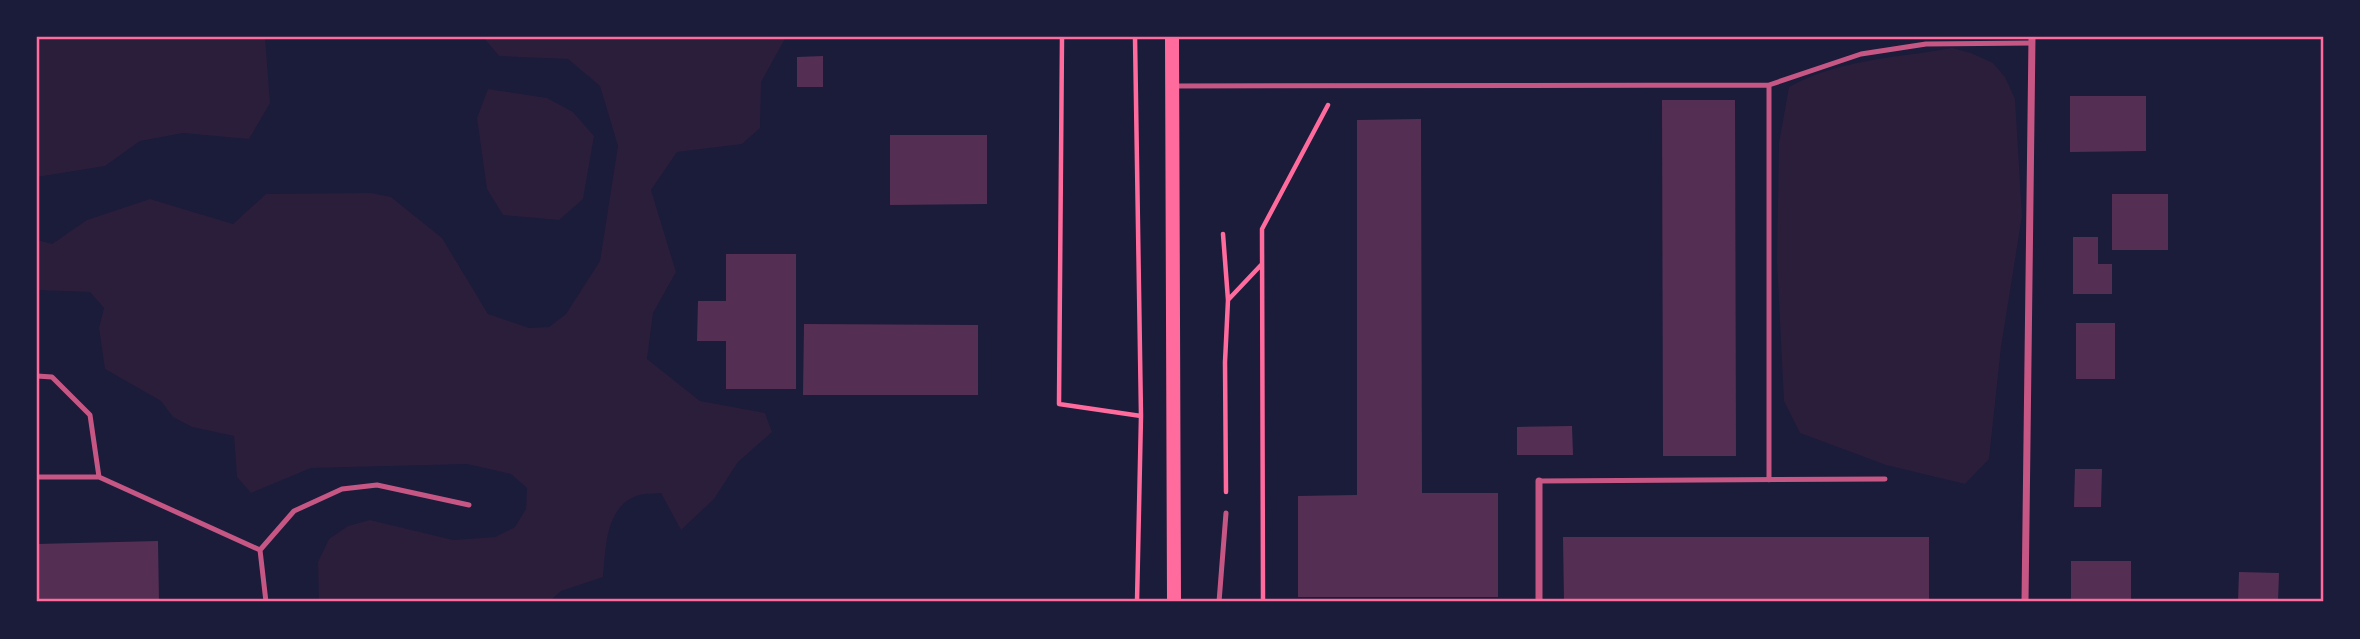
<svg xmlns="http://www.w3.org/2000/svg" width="2360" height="639" font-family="Lato,sans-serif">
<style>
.green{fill:#2a1e3b}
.building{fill:#542f53}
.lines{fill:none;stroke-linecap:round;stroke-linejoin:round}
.path{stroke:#ff6b9d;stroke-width:4.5}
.service{stroke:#c65784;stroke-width:5}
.minor{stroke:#c65784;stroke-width:7}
.secondary{stroke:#ff6b9d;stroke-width:14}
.neatline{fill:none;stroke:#ff6b9d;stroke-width:2.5}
</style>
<rect width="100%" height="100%" fill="#1b1b3a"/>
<path class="green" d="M37,37H265L270,103L249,139L183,133L140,141L105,166L37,177Z
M483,37H786L761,82L760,128L742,144L677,152L651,190L676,272L653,313L647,359L700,401L765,413L772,432L738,462L714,499L681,530L661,493C655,494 646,493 639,495C605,506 606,547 603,577L561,591L549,602H319L318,562L329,539L348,526L370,520L453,540L495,537L515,527L526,509L527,488L511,474L467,464L311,468L251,493L237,477L234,436L192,427L173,417L161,401L105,369L99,328L104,308L90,292L37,290V240L52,244L87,220L150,199L233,224L266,194L371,193L391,197L442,238L488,314L529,328L549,327L566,314L600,261L618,146L600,86L568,59L499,56Z
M1952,48L1971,53L1993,63L2005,77L2015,99L2022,216L2001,347L1989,459L1965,484L1886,465L1800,433L1784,401L1777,261L1779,143L1789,87C1840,59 1896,58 1952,48Z
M488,89L547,98L573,112L594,136L583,199L559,220L503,215L487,189L477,118Z"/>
<path class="building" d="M823,56V87H797V57Z
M2070,96H2146V151L2070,152Z
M1662,100H1735L1736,456H1663Z
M1421,119L1422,493H1498V597H1298V496L1357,495V120Z
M890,135H987V204L890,205Z
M2112,194H2168V250H2112Z
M2073,237H2098V264H2112V294H2073Z
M726,254H796V389H726V341H697L698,301H726Z
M2076,323H2115V379H2076Z
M804,324L978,325V395H803Z
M1572,426L1573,455H1517V427Z
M2075,469H2102L2101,507H2074Z
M1563,537H1929V602H1564Z
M158,541L159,602H37V544Z
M2071,561H2131V602H2071Z
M2239,572L2279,573L2278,602H2238Z"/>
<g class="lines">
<path class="path" d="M1062,37L1059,404L1141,416L1137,602
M1135,37L1141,416
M1223,234L1228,300L1225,362L1226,492
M1228,300L1262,264
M1263,602L1262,229L1328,105"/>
<path class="service" d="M1769,85V480
M1173,86L1769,85L1861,54L1926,44L2032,43
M37,376L52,377L90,415L99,477L260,550L266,602
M37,477H99
M1539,481L1885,479
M260,550L294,511L342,489L377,485L469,505
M1219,602L1226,513"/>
<path class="minor" d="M1539,602V481
M2025,602L2032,37"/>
<path class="secondary" d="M1172,37L1174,602"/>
</g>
<rect width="2360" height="639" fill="none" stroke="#1b1b3a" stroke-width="77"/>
<rect x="38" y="38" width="2284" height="562" class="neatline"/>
</svg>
